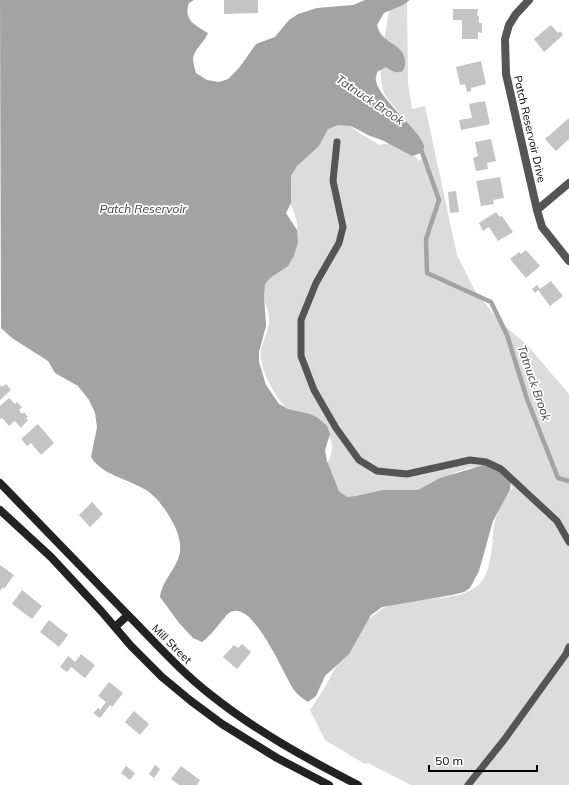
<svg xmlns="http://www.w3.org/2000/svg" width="569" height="785" font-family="Mulish,sans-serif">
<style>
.green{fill:#dcdcdc}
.water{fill:#a3a3a3}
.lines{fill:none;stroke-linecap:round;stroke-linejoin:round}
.stream{stroke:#a3a3a3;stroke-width:4.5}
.building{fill:#c4c4c4}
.lane{stroke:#555;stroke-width:7}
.street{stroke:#555;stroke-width:8}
.secondary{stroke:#222;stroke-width:8}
.labels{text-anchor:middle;stroke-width:3.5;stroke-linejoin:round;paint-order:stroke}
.street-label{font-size:11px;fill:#000;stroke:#fff}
.water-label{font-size:12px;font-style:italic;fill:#444;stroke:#fff}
</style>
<rect width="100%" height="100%" fill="#fff"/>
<path class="green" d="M407,0L408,83L412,109L425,106L457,255L474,289L498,320L527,345L569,394V785H411L368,763L365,764L325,740L310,710C334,678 346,635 379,611C407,591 461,608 482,581C492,568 492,541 494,525C497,511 505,499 513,487L505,477L477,467L469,468L456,472L424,489L355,501L344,495L338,489L327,464C332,454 336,443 326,433C315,422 291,416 281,402C272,390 258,365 261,349C264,338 270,328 269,316C267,304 260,294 265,281C266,276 271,272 273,268C281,256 289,244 297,232C299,213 288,207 288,191C289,184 292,173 295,167C299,158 326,128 335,124C338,123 344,124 347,123L359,133L380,145C395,140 405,150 417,158L419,161L426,155L402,118C398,108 388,102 384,93C376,72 385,39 388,16L390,10Z"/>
<path class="water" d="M0,0H194L189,3C183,20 195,25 208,33C205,42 193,50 193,59C193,63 195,69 196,73L207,80L219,82L228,79L239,68L256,44L275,37L289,20L298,14L317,8L353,5L365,0H410L403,5L384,13L377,25C378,28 379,32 381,34C388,44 404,46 405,61C406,76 394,74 386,67L377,72C377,75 375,78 376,81C379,100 427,136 424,148C423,153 416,155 412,156L384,141L368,135L351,126L338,125L328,129L319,146L297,166L291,176V203L286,213L297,230L298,242L294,256L288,266L270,278L265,284L264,295L266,326L259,352V362L266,385L279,404L288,409L310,414L318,418L327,426L330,434L325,450L327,461L339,491L347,497L356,496L383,490H418L440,478L484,465L495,467L511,480L510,490L493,521L479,571L470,588L464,592L452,595L382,607L371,615L349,654L325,676L316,696L308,702C302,698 298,695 294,690C284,676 253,597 229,613C226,615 224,619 221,622C215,629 210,636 202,642L193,638L179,623L160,597C162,580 177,569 180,552C181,542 178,532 173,523C167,511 157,497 146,490C128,479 102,475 91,457L97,427L95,413L89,400L78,386L55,373L48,361L12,338L1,328Z"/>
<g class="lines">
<path class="stream" d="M419,149L422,152L439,200L426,239L427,273L491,302L507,335L527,399L558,478L569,481"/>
</g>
<path class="building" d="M224,0H258V13L224,14Z
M453,9H478L477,16H479V23H482V33L478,32V39H462V20H453Z
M551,25L558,33L560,31L563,35L544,52L534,39Z
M481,61L486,84L471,88V91L467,92L465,84L460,85L456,67Z
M485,101L490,124L461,130L459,120L472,118L469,104Z
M569,118V139L556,151L545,139Z
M491,139L496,161L487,163L488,169L476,171L473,158L478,156L475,142Z
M500,177L504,198L493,200L494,204L481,206L476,181Z
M456,191L459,212L450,213L448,192Z
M496,212L500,217L502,216L513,232L498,241L489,227L483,231L479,223Z
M526,250L540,266L526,278L510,259L519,252L521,254Z
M551,281L563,296L550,306L538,290L535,293L532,289L537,285L540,289Z
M6,384L11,390L0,400V385L2,387Z
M9,398L15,404L17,402L22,407L19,410L22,414L24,412L28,417L26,418L28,420L21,428L15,421L9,426L2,418L0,419V406Z
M38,424L54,443L41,455L31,443L27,446L21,439Z
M92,502L103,514L90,527L79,515Z
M0,565L14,575L4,589L3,587L0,591Z
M22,590L42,606L32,619L12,604Z
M49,620L68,635L59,647L40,632Z
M242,644L251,652L237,669L223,657L234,645L238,648Z
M81,654L95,665L85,678L71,667L67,672L60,667L68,656L75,662Z
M109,682L123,693L112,707L110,705L100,718L93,713L98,708L100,710L106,702L98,696Z
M134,711L149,724L140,735L125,722Z
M155,765L160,769L154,778L149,774Z
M126,766L135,773L130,780L121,773Z
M181,766L200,780L197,785H179L171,779Z"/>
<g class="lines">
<path class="lane" d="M337,142L333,181L343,227L339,243L316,283L301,320V356L314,390L336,428L359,460L377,471L407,474L470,460L486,462L501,469L557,521L569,542
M468,785L504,740L566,654L569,647"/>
<path class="street" d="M529,0L516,14L509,25L505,39L506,74L537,210L542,227L569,261
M537,210L569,183"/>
<path class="secondary" d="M0,483C42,526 84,570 126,613C154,641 180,671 211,695C256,731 307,759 358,785
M0,510L51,557L102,612L131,646L162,677L191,701L222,724L277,758L329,785
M115,627L128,615"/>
</g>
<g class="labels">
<g class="street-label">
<text transform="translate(530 129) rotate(77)" y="4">Patch Reservoir Drive</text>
<text transform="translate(172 644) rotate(45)" y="4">Mill Street</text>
</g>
<g class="water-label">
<text transform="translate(370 100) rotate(34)" y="4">Tatnuck Brook</text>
<text x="143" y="213">Patch Reservoir</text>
<text transform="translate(534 383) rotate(71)" y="4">Tatnuck Brook</text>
</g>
</g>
<path d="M429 765v6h108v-6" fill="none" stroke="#000000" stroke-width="2"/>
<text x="435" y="765" font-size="12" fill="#000000" stroke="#ffffff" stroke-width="3" paint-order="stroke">50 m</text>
</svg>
